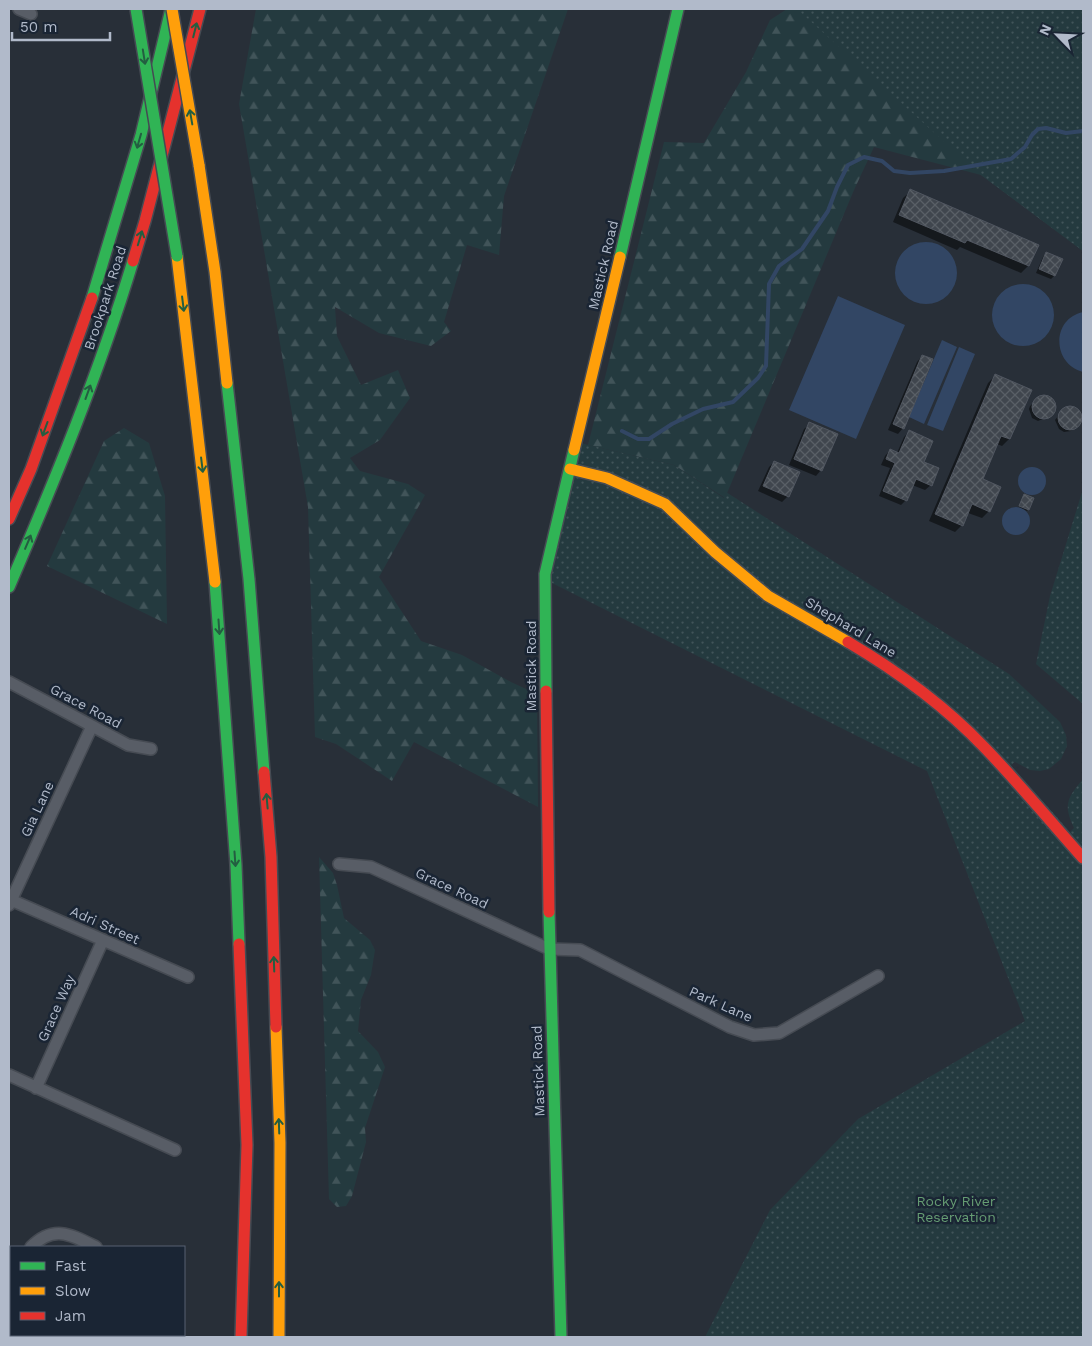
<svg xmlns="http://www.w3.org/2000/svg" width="1092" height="1346" font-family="'Work Sans',sans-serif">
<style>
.forest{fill:url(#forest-firs)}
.park{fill:url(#park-dots)}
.water{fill:#324664}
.shadow{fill:#0007}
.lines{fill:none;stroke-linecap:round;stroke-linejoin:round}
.stream{stroke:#324664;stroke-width:4}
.building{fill:url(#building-cross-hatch);stroke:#505660}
.street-casing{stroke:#464b53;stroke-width:14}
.fast-casing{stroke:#464b53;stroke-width:14}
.slow-casing{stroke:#464b53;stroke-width:14}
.jam-casing{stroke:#464b53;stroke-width:14}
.street{stroke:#585d66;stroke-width:11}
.fast{stroke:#30b455;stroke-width:11}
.slow{stroke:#ff9f0a;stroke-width:11}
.jam{stroke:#e5322d;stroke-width:11}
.fast-bridge-casing{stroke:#454a53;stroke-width:14;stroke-linecap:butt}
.slow-bridge-casing{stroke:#454a53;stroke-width:14;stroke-linecap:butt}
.fast-bridge{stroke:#30b455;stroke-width:11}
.slow-bridge{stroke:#ff9f0a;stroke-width:11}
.oneway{stroke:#235e41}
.labels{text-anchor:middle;stroke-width:5;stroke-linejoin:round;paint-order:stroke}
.street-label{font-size:14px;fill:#b1baca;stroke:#1a2534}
.park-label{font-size:14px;fill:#669d73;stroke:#1a2534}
</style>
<defs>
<pattern id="forest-firs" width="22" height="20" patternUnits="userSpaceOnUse" patternTransform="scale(1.25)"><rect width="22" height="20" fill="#243a3f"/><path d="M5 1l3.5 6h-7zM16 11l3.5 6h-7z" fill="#415459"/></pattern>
<pattern id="park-dots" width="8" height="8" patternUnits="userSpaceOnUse" patternTransform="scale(1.25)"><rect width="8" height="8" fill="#243a3f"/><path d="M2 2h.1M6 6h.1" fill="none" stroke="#415459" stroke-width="1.8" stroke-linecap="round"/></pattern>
<pattern id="building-cross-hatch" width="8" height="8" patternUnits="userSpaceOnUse" patternTransform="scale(1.25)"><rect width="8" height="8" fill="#40464e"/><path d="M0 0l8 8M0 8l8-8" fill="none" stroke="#595f66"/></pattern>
</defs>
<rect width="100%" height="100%" fill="#282f38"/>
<path class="forest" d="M256,9H568L504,196L499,255L467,245L444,322L451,331L431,346L379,333L335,307L337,336L361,385L398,370L410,398L380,440L350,458L360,471L408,484L425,495L379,577L421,641L462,655L511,682L537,694L538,807L414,742L392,781L336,744L315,737L308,507L239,104Z
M787,9H1083V251L981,175L874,147L854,190L725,498L674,465L588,445L664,142L704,143L746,72L770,20Z
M124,428L149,443L165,496L167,624L47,566L104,441Z
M319,857L333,873L337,885L344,918L370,940L375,950L371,975L361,1000L358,1031L378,1052L385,1067L365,1128L366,1142L352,1196L346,1206L337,1207L329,1199Z"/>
<path class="park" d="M797,9H1083V251L981,175Z
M580,443L674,465L724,498L726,492L1009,674L1060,722L1066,735L1067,746L1061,759L1049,769L1040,771L1030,770L1015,762L1011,765L1070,832L1074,828C1063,805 1067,798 1083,779V1337H705L770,1210L858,1119L1025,1021L927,771L548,581Z
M1083,489V704L1036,664L1050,596Z"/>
<path class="water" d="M895 273a31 31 0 1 1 62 0a31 31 0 1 1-62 0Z
M992 315a31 31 0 1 1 62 0a31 31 0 1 1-62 0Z
M838,296L905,325L856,439L789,410Z
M1083,312V372C1052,364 1051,319 1083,312Z
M942,340L957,347L924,424L909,417Z
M959,347L975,354L943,431L927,425Z
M1018 481a14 14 0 1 1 28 0a14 14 0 1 1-28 0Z
M1002 521a14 14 0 1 1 28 0a14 14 0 1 1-28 0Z"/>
<path class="shadow" d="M911,191L1028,266L1021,273L960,247L957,250L893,222L903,198Z
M1046,253L1054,276L1051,279L1036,273L1043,257Z
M922,356L903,428L898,434L888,430L917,362Z
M995,376L1009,439L1002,446L997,444L981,480L989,511L982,518L968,513L962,525L955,532L929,521L988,383Z
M1040,397H1046L1052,401L1054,407L1047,417L1038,421L1032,418L1029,409L1030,406Z
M1069,407L1076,409L1080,415L1079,421L1071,431L1064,432L1059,429L1055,420L1063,410Z
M810,424L821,470L816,476L789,465L804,429Z
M909,432L931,485L925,490L912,485L906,500L901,505L879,496L890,468L881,465L885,456L890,450L897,453L904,437Z
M774,462L798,473L788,496L782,502L758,491L769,467Z
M1023,497L1033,499L1027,511L1019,507Z"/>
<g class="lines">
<path class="stream" d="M622,431L638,439H649L672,424L703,409L733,402L758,378L766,366L769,284L779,266L802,249L828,211L837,187L848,165L864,157L882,161L894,171L910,173L944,171L1011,159L1025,147L1032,135L1038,129L1046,128L1066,133L1083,131"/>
</g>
<path class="building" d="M910,189L1039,245L1029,266L967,240L965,243L899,215Z
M1046,252L1063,259L1055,276L1039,269Z
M922,355L933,359L904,429L893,424Z
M995,374L1032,390L1010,439L1001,436L983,479L1001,487L990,512L972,504L963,526L935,514Z
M1032 407a12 12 0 1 1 24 0a12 12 0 1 1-24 0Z
M1058 418a12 12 0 1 1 24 0a12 12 0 1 1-24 0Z
M809,422L838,434L822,471L794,459Z
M909,430L933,441L924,462L939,468L932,486L916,479L907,501L883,491L895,463L886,459L890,449L899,453Z
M774,461L800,472L789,497L763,486Z
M1024,494L1034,498L1029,510L1019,506Z"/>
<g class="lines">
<g class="street-casing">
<path id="street" d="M19,9L31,14
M9,682L128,745L151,749
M339,864L371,867L549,949L580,950L730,1027L754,1035L779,1033L878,976
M11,900L188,977
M9,905L92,726
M9,1075L175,1150
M36,1088L103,940
M31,1247C54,1224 72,1235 96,1247
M9,1292L11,1286
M113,1335L118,1337
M168,1337L170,1335"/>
</g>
<g class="fast-casing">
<path id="fast" d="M620,257L678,9
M92,298L141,135L171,9
M227,383L249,579L264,772
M215,582L236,865L239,944
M9,587C55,480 99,373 133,261
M546,691L545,574L574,450
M549,912L561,1337"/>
</g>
<g class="slow-casing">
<path id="slow" d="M199,165L215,272L227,383
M177,256L215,582
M574,450L620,257
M570,469L607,478L665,504L715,552L768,596L848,642
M276,1027L280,1143L279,1337"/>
</g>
<g class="jam-casing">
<path id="jam" d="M133,261L145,221L200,9
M9,519L31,469L92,298
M848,642C897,671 944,705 984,747C1018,782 1050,821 1083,858
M546,691L549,912
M264,772L271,857L276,1027
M239,944L247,1145L241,1337"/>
</g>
<use href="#street" class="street"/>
<use href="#fast" class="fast"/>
<use href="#slow" class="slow"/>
<use href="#jam" class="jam"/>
<g class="fast-bridge-casing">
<path id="fast-bridge" d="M136,9L177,256"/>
</g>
<g class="slow-bridge-casing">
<path id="slow-bridge" d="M172,9L199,165"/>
</g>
<use href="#fast-bridge" class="fast-bridge"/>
<use href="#slow-bridge" class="slow-bridge"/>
</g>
<defs><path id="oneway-shaft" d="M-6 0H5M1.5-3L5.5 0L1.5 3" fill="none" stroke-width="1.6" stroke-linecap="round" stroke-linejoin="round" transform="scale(1.25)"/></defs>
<g class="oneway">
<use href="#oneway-shaft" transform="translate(195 30) rotate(-76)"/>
<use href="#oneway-shaft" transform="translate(144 57) rotate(81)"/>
<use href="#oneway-shaft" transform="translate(191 117) rotate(-100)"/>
<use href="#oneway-shaft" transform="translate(139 141) rotate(106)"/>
<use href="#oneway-shaft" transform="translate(140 238) rotate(-73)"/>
<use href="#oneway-shaft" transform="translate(183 304) rotate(83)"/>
<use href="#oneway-shaft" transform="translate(88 392) rotate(-70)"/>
<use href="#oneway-shaft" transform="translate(45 429) rotate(110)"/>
<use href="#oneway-shaft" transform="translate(202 465) rotate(83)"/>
<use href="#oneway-shaft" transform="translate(28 542) rotate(-67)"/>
<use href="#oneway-shaft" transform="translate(219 627) rotate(86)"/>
<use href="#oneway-shaft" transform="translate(267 801) rotate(-95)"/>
<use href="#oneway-shaft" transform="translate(235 859) rotate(86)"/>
<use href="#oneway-shaft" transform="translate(274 964) rotate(-92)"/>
<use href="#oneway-shaft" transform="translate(279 1126) rotate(-92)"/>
<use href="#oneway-shaft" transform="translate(279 1289) rotate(-90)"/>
</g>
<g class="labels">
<g class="street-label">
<text transform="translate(603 265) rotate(-77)" y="5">Mastick Road</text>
<text transform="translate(105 298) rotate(-72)" y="5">Brookpark Road</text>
<text transform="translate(851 627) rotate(31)" y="5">Shephard Lane</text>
<text transform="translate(531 666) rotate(-90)" y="5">Mastick Road</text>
<text transform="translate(86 706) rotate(28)" y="5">Grace Road</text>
<text transform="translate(37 809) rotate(-65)" y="5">Gia Lane</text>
<text transform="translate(452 888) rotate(25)" y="5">Grace Road</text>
<text transform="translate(105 925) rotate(24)" y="5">Adri Street</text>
<text transform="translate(721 1004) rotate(24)" y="5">Park Lane</text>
<text transform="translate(56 1008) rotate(-66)" y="5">Grace Way</text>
<text transform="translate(538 1071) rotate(-92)" y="5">Mastick Road</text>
</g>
<g class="park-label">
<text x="956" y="1206">Rocky River<tspan x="956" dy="16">Reservation</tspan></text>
</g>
</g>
<rect width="1092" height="1346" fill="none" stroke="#b1baca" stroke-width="20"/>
<rect x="10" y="1246" width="175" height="90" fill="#1a2534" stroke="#566170"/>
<rect x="20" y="1262" width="25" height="8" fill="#30b455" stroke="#566170"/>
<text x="55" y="1271" font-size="15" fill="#b1baca">Fast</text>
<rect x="20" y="1287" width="25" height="8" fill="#ff9f0a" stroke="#566170"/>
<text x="55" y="1296" font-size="15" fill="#b1baca">Slow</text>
<rect x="20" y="1312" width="25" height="8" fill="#e5322d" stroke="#566170"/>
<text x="55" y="1321" font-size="15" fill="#b1baca">Jam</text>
<g transform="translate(1057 35) rotate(294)" stroke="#1a2534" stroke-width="4" paint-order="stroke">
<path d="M0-4L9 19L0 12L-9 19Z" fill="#b1baca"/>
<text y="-8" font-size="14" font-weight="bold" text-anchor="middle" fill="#b1baca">N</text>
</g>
<path d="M12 32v8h98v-8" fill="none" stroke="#b1baca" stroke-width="2.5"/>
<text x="20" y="32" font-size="15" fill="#b1baca" stroke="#1a2534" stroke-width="4" paint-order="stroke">50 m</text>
</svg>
